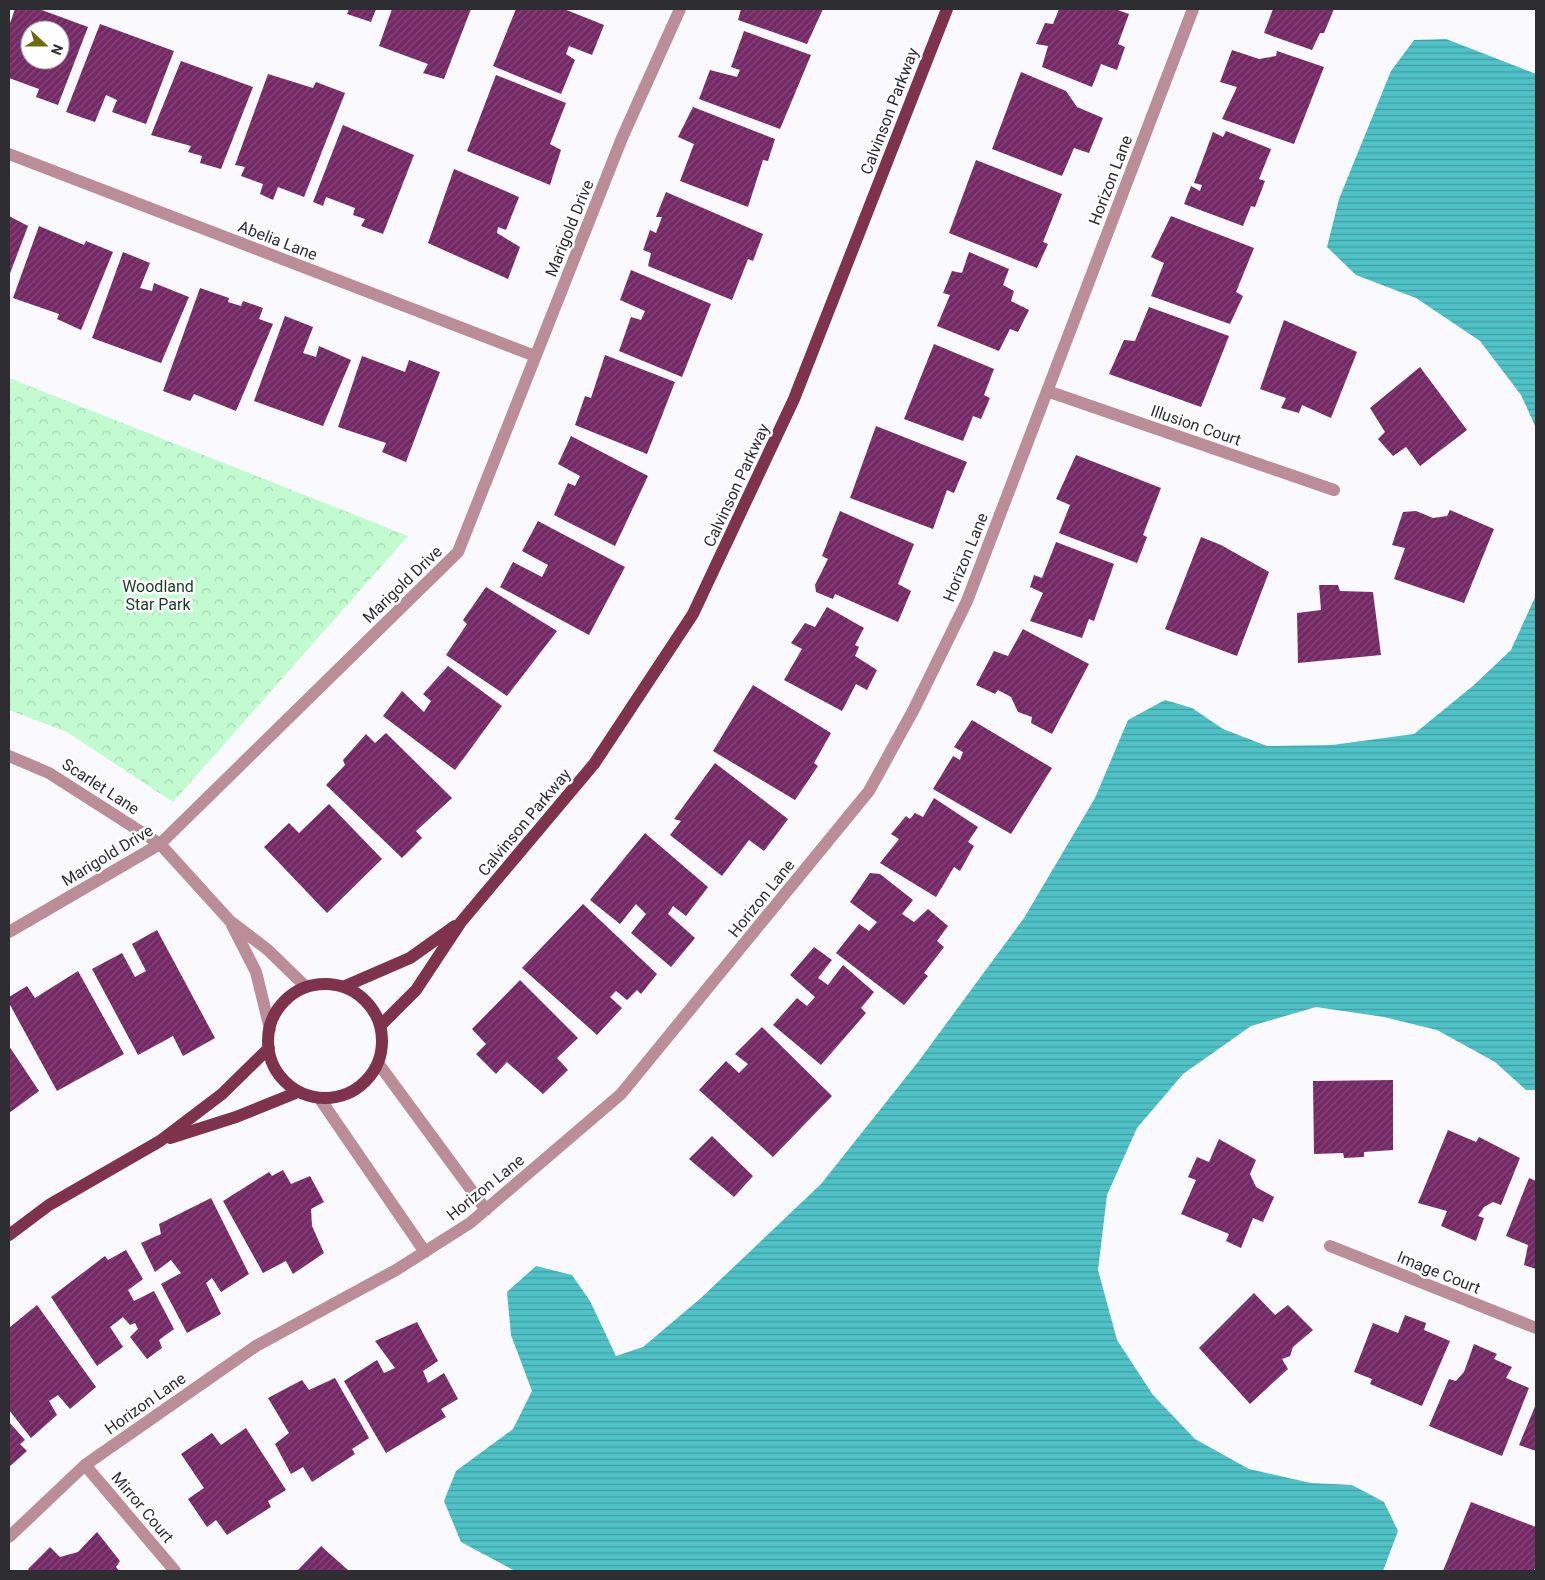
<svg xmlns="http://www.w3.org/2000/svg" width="1545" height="1580" font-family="Roboto,sans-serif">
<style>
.forest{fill:url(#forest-crowns)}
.water{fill:url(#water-rules)}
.building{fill:url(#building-hatch);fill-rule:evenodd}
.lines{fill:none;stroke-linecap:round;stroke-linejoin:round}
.minor{stroke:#bb8d98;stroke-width:12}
.major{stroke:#7f324b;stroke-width:12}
.labels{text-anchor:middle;stroke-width:5;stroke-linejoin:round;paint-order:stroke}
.street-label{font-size:16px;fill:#2e2d32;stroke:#fff}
.park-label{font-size:16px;fill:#153c23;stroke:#fff}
</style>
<defs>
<pattern id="forest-crowns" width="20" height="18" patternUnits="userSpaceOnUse" patternTransform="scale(1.25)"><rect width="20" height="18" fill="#c2fbd0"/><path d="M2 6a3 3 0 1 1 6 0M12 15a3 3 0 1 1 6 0" fill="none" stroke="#a7d7b3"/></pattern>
<pattern id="water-rules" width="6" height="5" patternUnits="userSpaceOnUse" patternTransform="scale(1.25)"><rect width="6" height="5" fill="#4ec2c7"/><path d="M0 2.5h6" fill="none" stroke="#419ea2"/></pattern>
<pattern id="building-hatch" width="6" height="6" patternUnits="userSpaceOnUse" patternTransform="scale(1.25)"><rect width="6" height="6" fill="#742965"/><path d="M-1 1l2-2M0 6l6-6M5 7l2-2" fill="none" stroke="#834778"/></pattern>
</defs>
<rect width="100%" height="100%" fill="#faf9fe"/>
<path class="forest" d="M9,378L408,536L173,802L67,732L9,710Z"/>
<path class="water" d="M1446,39L1536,74V428L1521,395L1480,341L1416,298L1356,275L1327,247L1339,199L1391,71L1414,40Z
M1536,595V1090H1526L1495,1062L1437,1030L1384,1017L1316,1007L1251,1026L1183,1074L1137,1128L1107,1195L1098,1270L1117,1340L1153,1395L1195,1439L1249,1469L1311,1483L1352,1485L1384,1502L1398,1531L1383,1571H515L461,1542L444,1501L456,1471L513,1429L532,1391L511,1335L507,1292L536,1266L572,1275L590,1301L616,1356L643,1347L701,1298L821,1184L918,1062L1024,918L1095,798L1128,720L1165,700L1192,708L1223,729L1267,746L1332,745L1414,734L1474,685L1511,650Z"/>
<path class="building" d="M15,9H39L88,27L58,105L36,97L39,89L9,78V26ZM30,30H60V60H30Z
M349,9H376L371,22L347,14Z
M392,9H471L444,79L423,73L428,64L379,46Z
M516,9H564L604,25L592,55L569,46L566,54L575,60L561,94L493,66Z
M741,9H823L807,44L738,20Z
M1059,9H1115L1129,14L1118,44L1125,47L1117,70L1101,64L1092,87L1042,67L1048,46L1036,44L1045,23L1053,24Z
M1273,9H1334L1324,33H1320L1312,50L1264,33Z
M100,24L174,51L146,124L112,112L117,100L106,95L95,122L66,112Z
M744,31L811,55L780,129L699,99L710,70L737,77L740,70L731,67Z
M1232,50L1259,59L1276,56L1277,51L1324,67L1294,144L1222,119L1237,87L1220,82Z
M181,61L253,87L221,169L200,163L202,156L188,152L191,146L151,135Z
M1021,72L1066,91L1077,107L1103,118L1089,153L1074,148L1062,176L992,149Z
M268,74L313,88L316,82L345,93L304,197L278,187L273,200L260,194L263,184L241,176L245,167L235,165Z
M496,75L566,103L550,144L561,150L550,185L467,151Z
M693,107L775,139L768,161L763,160L748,207L680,181L694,144L678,137Z
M343,125L414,155L383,234L361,226L365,219L353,215L355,208L326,197L323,206L313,202Z
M1226,131L1271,149L1259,179L1265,181L1255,207L1251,206L1243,226L1184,204L1191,186L1200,191L1202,185L1194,183L1213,132L1223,137Z
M976,160L1062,194L1043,242L1048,244L1037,268L949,233Z
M454,169L519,197L506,230L498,227L497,233L520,247L508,279L428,243Z
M666,192L763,234L753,261L748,259L732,300L648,266L651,253L643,250L650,230L656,233L662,217H656Z
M9,216L28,226L9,276Z
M1171,216L1254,248L1236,292L1243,296L1230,324L1151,296L1164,263L1151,257Z
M39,226L84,245L86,241L113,252L81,330L57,319L59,314L13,298Z
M123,252L150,263L140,288L152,291L154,283L189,297L161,363L92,338Z
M969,252L1009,269L1003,285L1014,291L1011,301L1029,310L1018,332L1010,329L999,351L937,326L950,295L943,293L952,271L962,273Z
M631,270L711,304L682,377L619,351L631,317L641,320L645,311L620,300Z
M200,288L229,298L228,302L241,306L243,301L263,308L259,319L273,324L236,411L194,394L190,401L163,391Z
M1149,307L1229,336L1201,407L1109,374L1124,340L1135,341Z
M285,316L313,327L303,353L316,357L319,346L351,360L323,426L254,401Z
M1284,320L1357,352L1331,418L1302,405L1299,413L1281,408L1286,398L1260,389Z
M934,344L994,369L984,395L990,398L981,419L973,416L963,441L904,419Z
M605,355L675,382L647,454L575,425L585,396L591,398Z
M362,356L405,372L409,360L440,372L406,462L382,452L386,443L338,427Z
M1420,367L1467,430L1420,466L1406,447L1393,456L1378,439L1385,432L1370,408Z
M876,426L967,462L954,493L947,490L933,529L850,498Z
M571,436L648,476L615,546L554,515L568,483L575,486L580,476L558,464Z
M1076,455L1161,488L1143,535L1147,537L1137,563L1059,533L1070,505L1056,499Z
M1450,510L1494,529L1464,603L1394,579L1405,548L1392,545L1403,512L1416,511L1433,518L1447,516Z
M840,511L914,544L898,584L911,591L898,622L835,594L833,599L816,592L815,585L828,559L822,556Z
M538,521L625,567L589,635L500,587L513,562L542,577L548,565L522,551Z
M1201,537L1221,545L1269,572L1237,656L1165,629Z
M1056,542L1114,564L1094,621L1089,619L1082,638L1030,621L1043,593L1030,587L1034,575L1042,578Z
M1319,585H1338L1340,591L1373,592L1381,655L1298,663L1297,613L1321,610Z
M486,587L557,631L507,696L446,655L467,624L463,620Z
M827,607L864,628L855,645L859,647L855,656L877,670L867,690L856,684L842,711L784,680L802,649L791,643L805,623L815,627Z
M1023,629L1089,664L1052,734L1031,723L1032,717L1018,712L1011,697L998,690L995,694L976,685L994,651L1008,656Z
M448,666L502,706L455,770L383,716L402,691L424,712L431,701L423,694Z
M753,685L831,733L814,763L818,766L795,800L713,751Z
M972,720L1052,768L1011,834L933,789L953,756L960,760L963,752L954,747Z
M386,733L452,798L416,831L422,838L402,858L326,785L345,765L343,760L366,734L375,743Z
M715,763L788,819L764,851L749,840L722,876L670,835L681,821L674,819Z
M934,798L978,827L968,842L974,846L960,871L954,867L936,897L880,863L899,839L891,834L906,816L910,819L915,813L923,817Z
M329,804L382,859L327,913L264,847L289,823L299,833Z
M645,833L708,887L686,916L673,906L668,914L695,938L671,967L631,933L646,914L636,904L620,924L590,900Z
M870,873L880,874L913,900L902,914L914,922L928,909L948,926L937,941L944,947L924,973L928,976L904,1005L836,953L859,924L869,931L877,922L850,902Z
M583,904L657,974L641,994L637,990L627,1000L616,991L610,997L622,1008L597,1035L522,968Z
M157,930L215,1038L183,1056L173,1036L138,1055L92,969L122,953L135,977L146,971L132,944Z
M814,947L832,960L818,978L828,985L843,965L874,992L861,1008L866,1013L821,1065L773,1025L797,998L807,1006L815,997L790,975Z
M78,971L124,1054L57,1091L9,1003V997L27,986L35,998Z
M520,980L578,1038L557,1058L568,1070L543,1094L507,1062L496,1074L476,1054L486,1044L472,1029Z
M762,1027L832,1096L773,1157L699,1090L726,1061L739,1073L748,1064L735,1054Z
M9,1046L39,1091L9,1113Z
M1393,1080V1150L1364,1152V1157L1344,1158L1343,1153L1314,1154L1313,1081Z
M1448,1130L1476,1142L1479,1137L1520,1158L1501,1205L1493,1202L1484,1207L1478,1216L1484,1218L1476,1241L1441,1226L1447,1211L1418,1203Z
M712,1136L753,1176L734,1197L689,1159Z
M1219,1139L1256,1160L1250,1174L1256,1187L1274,1197L1263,1222L1253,1218L1241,1248L1226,1241L1229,1234L1181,1214L1196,1180L1188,1177L1197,1157L1209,1162Z
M283,1170L291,1184L310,1176L324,1202L311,1209L312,1226L324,1253L293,1274L286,1261L263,1273L223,1201L269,1172L272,1176Z
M1529,1178L1536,1181V1269L1524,1265L1528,1245L1506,1236Z
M211,1198L249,1274L221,1292L212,1278L206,1283L221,1314L187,1333L161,1284L181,1273L171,1260L155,1272L141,1243L161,1234L159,1224Z
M126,1250L143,1279L128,1290L134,1301L154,1291L174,1329L159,1340L162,1348L147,1359L130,1337L138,1329L135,1323L130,1325L123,1317L110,1327L123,1347L97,1366L51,1297L105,1256L108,1260Z
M1254,1293L1275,1315L1288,1305L1313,1330L1293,1347L1290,1356L1282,1359L1288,1369L1250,1404L1199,1348Z
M37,1305L96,1387L70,1409L58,1395L49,1401L57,1415L31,1438L9,1410V1328Z
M1405,1315L1426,1323L1424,1330L1450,1341L1422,1406L1370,1384L1372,1379L1354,1372L1373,1323L1398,1333Z
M417,1322L438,1361L423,1371L428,1383L444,1373L458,1399L441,1409L446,1417L386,1453L344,1381L377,1360L384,1373L395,1368L375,1341Z
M1474,1344L1497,1354L1494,1359L1512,1367L1506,1378L1529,1388L1502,1456L1429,1426L1449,1379L1456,1381L1464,1372Z
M335,1378L369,1438L352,1449L355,1454L312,1482L303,1467L291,1474L275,1444L289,1433L268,1398L302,1380L309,1390Z
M1536,1404V1451L1519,1445Z
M9,1422L25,1440L20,1444L27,1451L9,1467Z
M246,1428L286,1490L268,1501L271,1507L227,1535L216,1520L207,1527L188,1499L204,1488L181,1454L212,1433L221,1445Z
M1471,1502L1536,1527V1567L1533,1571H1443Z
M97,1532L120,1561L116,1567L119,1571H30L28,1569L50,1547L60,1557L78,1552Z
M321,1546L349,1571H297Z"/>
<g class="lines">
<path class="minor" d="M9,154L535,356
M1047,391L1334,490
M9,756L49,773L160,844L230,921L268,950L306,987
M232,925L256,972L270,1029
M9,932L160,844L458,552L622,138L680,9
M378,1063L486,1210
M320,1099L425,1252
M1330,1246L1536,1328
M85,1465L175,1571
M9,1537L85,1465L256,1346L396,1270L470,1223L621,1094L869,791L914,709L967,601L1193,9"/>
<path class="major" d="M268 1041a57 57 0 1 1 114 0a57 57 0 1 1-114 0Z
M343,987L410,958L455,926
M380,1026L416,990L461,922L594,764L693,614L794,399L947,9
M170,1138L236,1117L298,1092
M9,1235L49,1205L160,1141L222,1094L269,1048"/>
</g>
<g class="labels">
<g class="street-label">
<text transform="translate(889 111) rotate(-69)" y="6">Calvinson Parkway</text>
<text transform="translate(1110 180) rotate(-69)" y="6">Horizon Lane</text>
<text transform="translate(569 228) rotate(-68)" y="6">Marigold Drive</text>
<text transform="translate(278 240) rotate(21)" y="6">Abelia Lane</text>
<text transform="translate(1196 425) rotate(19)" y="6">Illusion Court</text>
<text transform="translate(736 485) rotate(-65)" y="6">Calvinson Parkway</text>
<text transform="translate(965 557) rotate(-68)" y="6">Horizon Lane</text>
<text transform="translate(402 584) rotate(-44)" y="6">Marigold Drive</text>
<text transform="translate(101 786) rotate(33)" y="6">Scarlet Lane</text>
<text transform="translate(524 822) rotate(-50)" y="6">Calvinson Parkway</text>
<text transform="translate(107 855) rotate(-31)" y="6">Marigold Drive</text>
<text transform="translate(761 898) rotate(-51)" y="6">Horizon Lane</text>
<text transform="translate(485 1187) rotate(-39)" y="6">Horizon Lane</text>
<text transform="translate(1439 1272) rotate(22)" y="6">Image Court</text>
<text transform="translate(145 1403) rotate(-35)" y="6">Horizon Lane</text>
<text transform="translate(143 1507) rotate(50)" y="6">Mirror Court</text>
</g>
<g class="park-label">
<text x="158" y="592">Woodland<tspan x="158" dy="18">Star Park</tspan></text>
</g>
</g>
<rect width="1545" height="1580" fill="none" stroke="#2e2d32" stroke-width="20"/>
<g transform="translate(45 45) rotate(111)"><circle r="24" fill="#ffffff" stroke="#ababad"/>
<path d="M0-4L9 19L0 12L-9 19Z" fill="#6c6b09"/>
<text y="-8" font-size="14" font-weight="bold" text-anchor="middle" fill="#2e2d32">N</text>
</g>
</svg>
